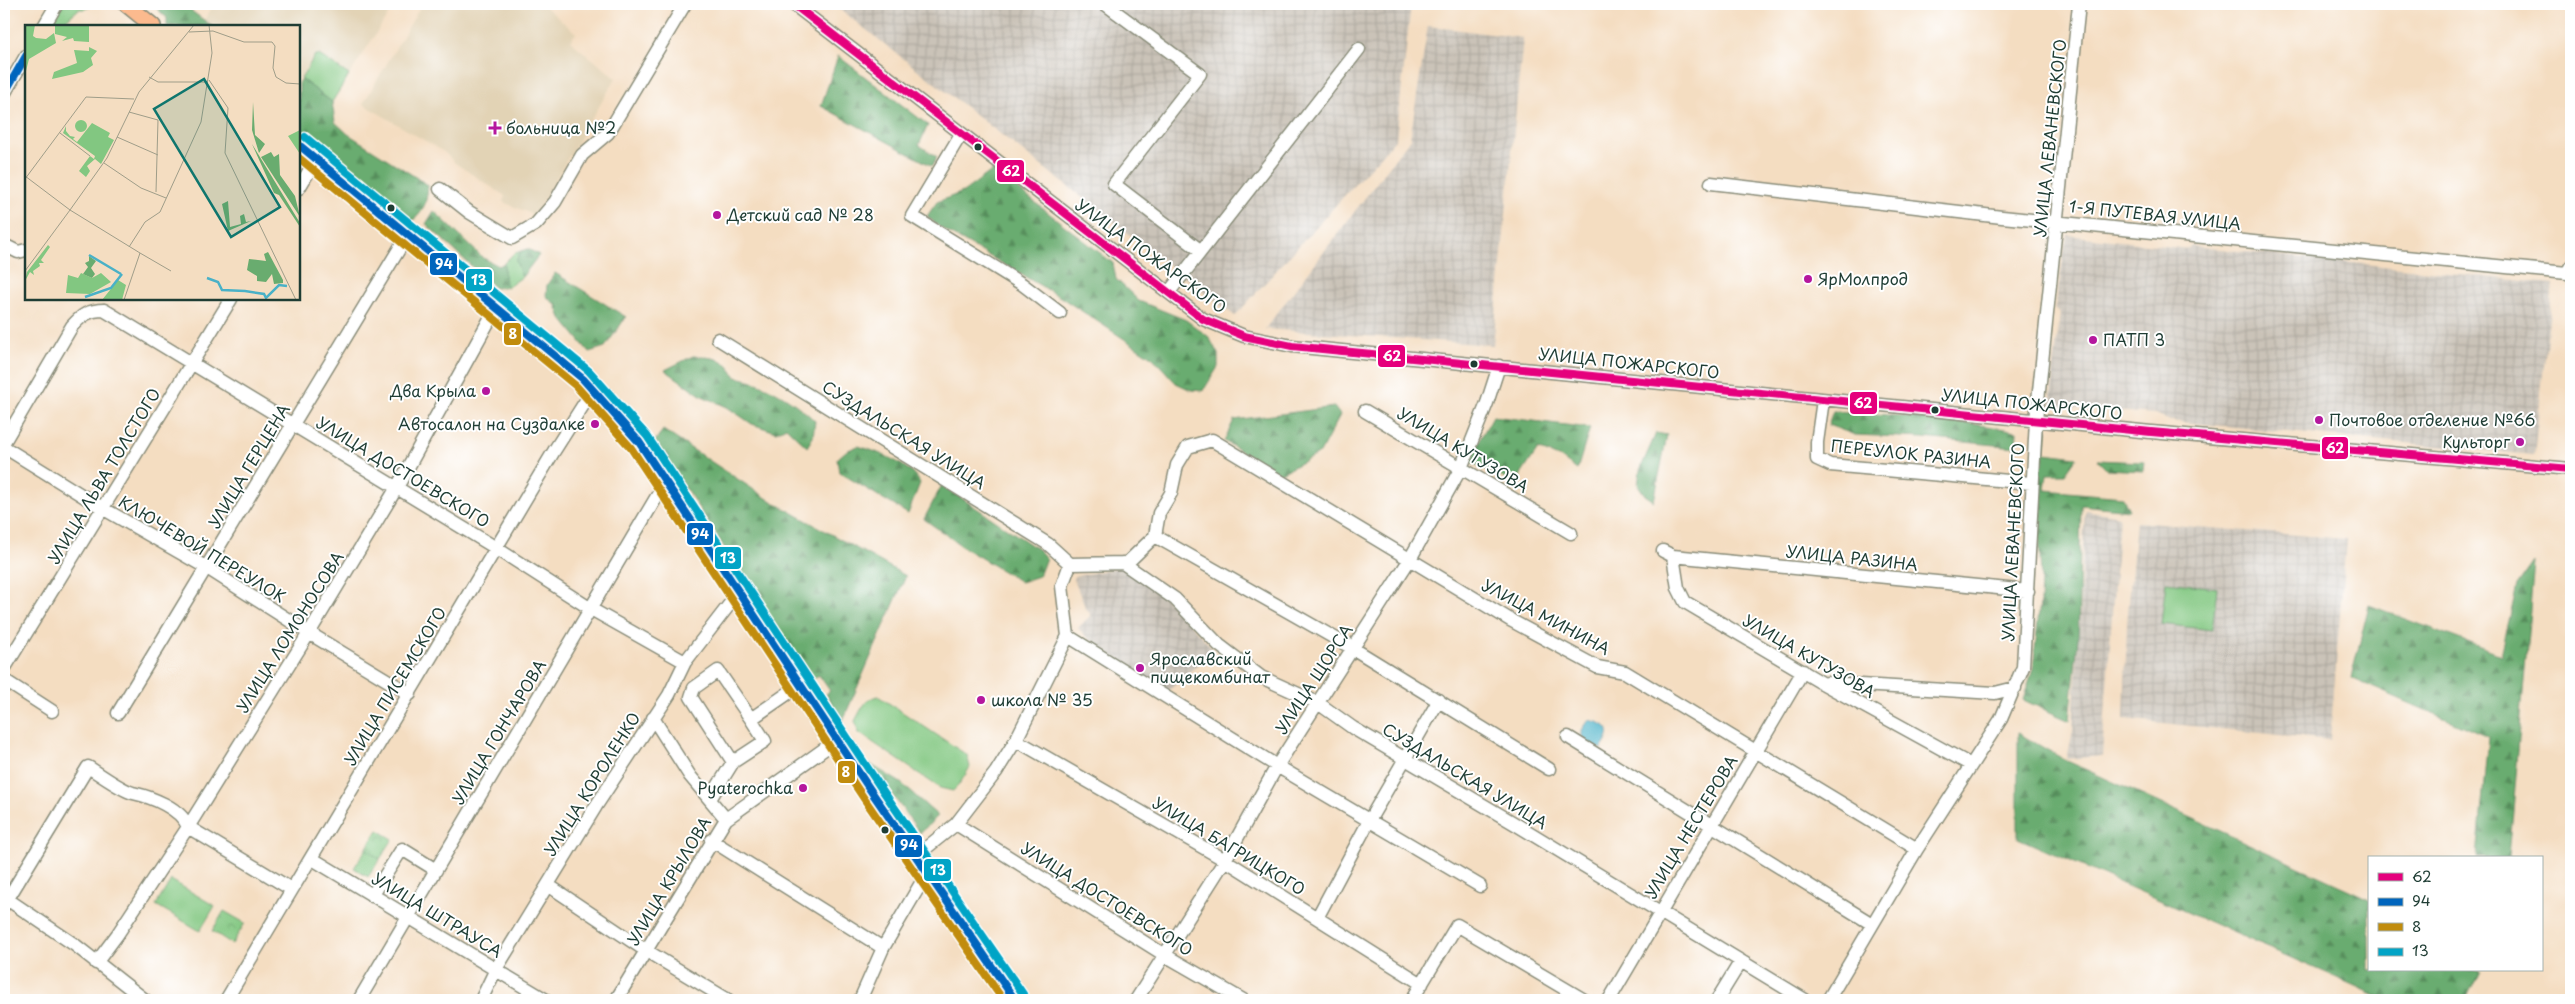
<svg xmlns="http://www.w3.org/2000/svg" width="2575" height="1004" font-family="'Playpen Sans',sans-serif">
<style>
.built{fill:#e2d3b5}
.industrial{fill:url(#industrial-grid)}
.grass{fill:#82c781;stroke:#50825a}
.forest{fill:url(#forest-firs);stroke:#447452}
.park{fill:url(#park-crowns);stroke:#50825a}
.water{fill:#49b1c7;stroke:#34777e}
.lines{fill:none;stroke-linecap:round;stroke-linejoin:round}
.minor-casing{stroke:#8a8d7a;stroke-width:15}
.major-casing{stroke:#8a8d7a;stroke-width:18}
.minor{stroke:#fff;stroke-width:12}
.major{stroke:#fcba8e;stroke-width:15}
.bus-1-casing{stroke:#fff;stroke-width:11}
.bus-2-casing{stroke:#fff;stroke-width:11}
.bus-3-casing{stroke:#fff;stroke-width:11}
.bus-4-casing{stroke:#fff;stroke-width:11}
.bus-1{stroke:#e5007d;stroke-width:8}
.bus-2{stroke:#0065bd;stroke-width:8}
.bus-3{stroke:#c18c0d;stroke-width:8}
.bus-4{stroke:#02a4c6;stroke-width:8}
.poi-dot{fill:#b5179e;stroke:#fff;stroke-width:2}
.bus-dot{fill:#1f3d34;stroke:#fff;stroke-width:2}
.labels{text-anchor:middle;stroke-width:4;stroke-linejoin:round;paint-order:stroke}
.poi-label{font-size:16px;fill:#1f3d34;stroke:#fff;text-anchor:start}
.street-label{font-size:16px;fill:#1f3d34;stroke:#fff}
.inset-river{fill:none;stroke:#49b1c7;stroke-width:2.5}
.inset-road{fill:none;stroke:#9f9d89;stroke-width:1}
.view{fill:#0f766e;fill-opacity:0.15;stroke:#0f766e;stroke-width:2.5}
.inset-edge{fill:none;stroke:#1f3d34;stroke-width:2.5}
.line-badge{stroke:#fff;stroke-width:2}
.badge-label{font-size:14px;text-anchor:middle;font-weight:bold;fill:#fff}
</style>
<defs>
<pattern id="industrial-grid" width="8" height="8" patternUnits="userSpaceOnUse" patternTransform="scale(1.25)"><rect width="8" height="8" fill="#cac3b8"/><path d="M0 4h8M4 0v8" fill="none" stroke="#ada89f"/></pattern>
<pattern id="forest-firs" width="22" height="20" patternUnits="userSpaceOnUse" patternTransform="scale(1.25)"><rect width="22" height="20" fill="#69ac6f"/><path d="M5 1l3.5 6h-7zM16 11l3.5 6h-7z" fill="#568d5c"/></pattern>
<pattern id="park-crowns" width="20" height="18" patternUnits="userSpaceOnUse" patternTransform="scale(1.25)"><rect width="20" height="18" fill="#82c781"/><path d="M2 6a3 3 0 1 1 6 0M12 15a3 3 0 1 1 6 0" fill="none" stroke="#6aa36a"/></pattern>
</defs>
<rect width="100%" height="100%" fill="#fff"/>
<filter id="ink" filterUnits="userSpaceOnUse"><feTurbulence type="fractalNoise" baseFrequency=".02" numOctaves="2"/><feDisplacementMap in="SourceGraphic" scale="10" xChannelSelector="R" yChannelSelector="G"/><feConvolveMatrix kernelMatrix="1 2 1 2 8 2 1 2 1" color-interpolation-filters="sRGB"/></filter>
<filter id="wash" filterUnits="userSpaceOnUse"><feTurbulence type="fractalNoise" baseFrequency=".0096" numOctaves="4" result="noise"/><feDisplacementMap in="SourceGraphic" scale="20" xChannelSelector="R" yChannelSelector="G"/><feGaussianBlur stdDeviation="1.12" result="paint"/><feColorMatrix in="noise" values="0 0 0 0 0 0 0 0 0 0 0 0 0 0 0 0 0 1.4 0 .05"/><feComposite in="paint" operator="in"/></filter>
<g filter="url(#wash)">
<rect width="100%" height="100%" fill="#f4ddc1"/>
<path class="built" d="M214,4H304L309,7L310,4H395L332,102L299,77V26H212L203,22Z
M422,4H542L576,33L570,41L616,78L534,215L503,202L505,196L455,163L444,152L363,104Z"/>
<path class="industrial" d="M833,4H1411L1396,139L1235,316Z
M1428,26L1523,38L1493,345L1265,329L1410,139Z
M2067,235L2189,249L2191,246L2553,284L2534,455L2170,421L2155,414L2050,406L2060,312L2055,308Z
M2085,510L2119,516L2102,756L2067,759L2073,730Z
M2136,522L2346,539L2330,740L2124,719L2127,624Z
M1120,567L1163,595L1214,650L1167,692L1102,652L1078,628L1091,615L1085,607L1073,577Z"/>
<path class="grass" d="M63,4H92L86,9H79L59,26H50Z
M315,55H319L349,75L332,102L301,79Z
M521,251L516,261L522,277L508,287L504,278V263L513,254Z
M2166,582L2217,588L2212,630L2161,624Z
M878,696L967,755L970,767L959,785L953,791L940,788L859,733L855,721C861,710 865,698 878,696Z
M366,849L380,859L368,877L354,868Z
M171,880L215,906L200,931L156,905Z"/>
<path class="forest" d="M152,4H188L190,10L212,26H167V18Z
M838,56L928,125L919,145L937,157L932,166L821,106Z
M301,79L332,102L335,122L348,134L428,185C427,198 425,212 413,220L401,217L394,205L376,197L299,135V83Z
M993,170L1113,263L1116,279L1139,301L1186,320L1209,337L1218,354V367L1203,391L1191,390L1176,383L1153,358L1062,298L939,227L927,216L937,202L963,192Z
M434,211L483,258L499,266L504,263V278L508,287L495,288L426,224Z
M528,249L539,255L522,277L516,261L521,251Z
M555,273L626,317L605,347L589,352L561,318L556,305L546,296L547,285Z
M693,356C715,358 724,357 736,377C764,382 795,401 815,421L813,437L807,447L786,427L776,432L752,424L727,407L702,396L665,370Z
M1334,407L1340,415L1320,453L1279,474L1224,441L1234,420Z
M1833,411C1895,415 1956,420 2017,431L2016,447L1923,438L1855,435L1828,425Z
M1493,416L1590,428L1577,470L1561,458L1538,449L1517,481H1510L1468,461Z
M2043,429H2047L2045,453L2077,457L2065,474H2047L2045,490L2123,497L2129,510L2081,505L2078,638L2070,721L2023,700L2033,669L2040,602L2041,578L2037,485Z
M663,430L768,499L906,576L843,720L826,694L830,691L819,675L813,679L784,639L655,441Z
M1656,433L1667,435L1654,501L1645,495L1638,485L1640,470Z
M858,446C876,451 912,465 920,483L908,514L839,472L837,459L846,451Z
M2097,460L2144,462L2143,471L2106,469Z
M942,485L1039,550L1046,558L1039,576L1021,582L966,549L924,519Z
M2534,562L2509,858H2477L2488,737L2351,678L2369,605L2501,655L2517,586Z
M2018,733L2065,760L2369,899V970H2480L2468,995L2446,1000H2387L2018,838Z
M870,764L901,783L938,816L920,833Z"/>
<path class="park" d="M378,830L393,839L380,859L366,849Z
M224,911L245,923L232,944L212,931Z"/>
<path class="water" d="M1589,720C1610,724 1614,732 1601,749L1589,744L1582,737V730Z"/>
</g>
<g filter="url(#ink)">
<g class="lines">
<g class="minor-casing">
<path id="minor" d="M793,4L1203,319L1244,336L1292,346L2151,432L2571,469
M1105,4L1200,74L1114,184L1201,251
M44,26L57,4
M4,94L26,56
M961,134L912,216L1022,284L1060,313
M1711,183L2002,217L2567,273L2571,266
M299,188L316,159
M440,189L469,212L512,238L536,224L555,202L582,155L608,133L685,4
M4,245L18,252L26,250
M1169,292L1359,49
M104,310L496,548L591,609L685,662
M718,339L1048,544L1070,564
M1823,400L1817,442V459L1830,465L2031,483
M1365,411L1571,533
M4,442L72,326C82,315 89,310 104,310
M4,447L104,509L207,568L309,633L410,694
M1155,536L1354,649L1549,769
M1663,551L1673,556L1678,588L1685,602L1822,683L1971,765
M1673,556L2028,591
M1123,563L1175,599L1219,645L1261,677L1318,703L1353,728L1517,825L1805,1000
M1070,564L1127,563L1155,536L1159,513L1171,493L1177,465L1188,447L1212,440L1512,621L1597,667L1625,672L1917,849
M1068,636L1277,766L1480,886
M4,669L231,299
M4,680L52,711
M1827,683L1995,693L2015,688
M118,713L407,236
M653,718L690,776L726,819
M751,719L765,741L733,762L691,697L694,688L718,671L751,719L800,685
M1568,737L1872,924
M1016,740L1225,860L1422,984
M710,799L733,762
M956,824L1163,954L1243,1000
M711,840L883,948
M916,856L956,824L996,772L1016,740L1068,636L1062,586L1070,564
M311,858L546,1000
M548,885L645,950L728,1000
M372,896L402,849L436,870
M4,897L75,945L145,1000
M4,905L88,767C100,774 121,790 133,793C151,797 181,808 188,827L291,889
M1317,918L1370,819L1439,700
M96,963L117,935L188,827L309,633L396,489L496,308
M226,1000L554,451L594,388
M359,1000L666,481
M481,1000L496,969L596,806L669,695L685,662L739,592
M616,1000L726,819L837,740
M860,1000L883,948L927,873
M1136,1000L1225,860L1277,766L1410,559L1461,468L1487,403L1499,366
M1412,1000L1457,925L1584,1000
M1609,1000L1803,671
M1717,1000L1741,961
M1828,1000L1917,849L2001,719L2023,667L2036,420L2079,4"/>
</g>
<g class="major-casing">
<path id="major" d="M126,4L153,26
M299,145L583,379L611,408L639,442L873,794L1015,1000"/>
</g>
<use href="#minor" class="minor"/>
<use href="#major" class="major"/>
<g class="bus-1-casing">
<path id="bus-1" d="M793,4L1203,319L1244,336L1292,346L2151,432L2571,469"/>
</g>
<g class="bus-2-casing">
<path id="bus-2" d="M4,94L26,56
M299,145L583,379L639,442L873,794L1015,1000"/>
</g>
<g class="bus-3-casing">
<path id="bus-3" d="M299,158L576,386L631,448L865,800L1003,1000"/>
</g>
<g class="bus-4-casing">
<path id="bus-4" d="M305,137L589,371L647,436L881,788L1023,994"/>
</g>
<use href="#bus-1" class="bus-1"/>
<use href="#bus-2" class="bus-2"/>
<use href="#bus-3" class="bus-3"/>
<use href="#bus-4" class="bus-4"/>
</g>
</g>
<g class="poi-dot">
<path d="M492.5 120.5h5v5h5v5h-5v5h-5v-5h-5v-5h5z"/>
<circle cx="717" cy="215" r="5"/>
<circle cx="1808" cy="279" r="5"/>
<circle cx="2093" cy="340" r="5"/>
<circle cx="486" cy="391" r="5"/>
<circle cx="2319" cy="420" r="5"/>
<circle cx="595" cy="424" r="5"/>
<circle cx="2520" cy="442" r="5"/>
<circle cx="1140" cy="668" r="5"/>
<circle cx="981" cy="700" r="5"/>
<circle cx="803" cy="788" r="5"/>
</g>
<g class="bus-dot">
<circle cx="978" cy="147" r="4.5"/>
<circle cx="391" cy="208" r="4.5"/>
<circle cx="1474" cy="364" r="4.5"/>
<circle cx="1935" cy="410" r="4.5"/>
<circle cx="885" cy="830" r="4.5"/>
</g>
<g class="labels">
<g class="poi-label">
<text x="506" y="134">больница №2</text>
<text x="727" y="221">Детский сад № 28</text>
<text x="1818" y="285">ЯрМолпрод</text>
<text x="2103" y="346">ПАТП 3</text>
<text x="476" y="397" text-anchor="end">Два Крыла</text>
<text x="2329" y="426">Почтовое отделение №66</text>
<text x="585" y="430" text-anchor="end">Автосалон на Суздалке</text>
<text x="2510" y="448" text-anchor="end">Культорг</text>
<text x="1150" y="665">Ярославский<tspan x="1150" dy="18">пищекомбинат</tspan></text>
<text x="991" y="706">школа № 35</text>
<text x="793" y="794" text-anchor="end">Pyaterochka</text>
</g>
<g class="street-label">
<text transform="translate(2050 138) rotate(-84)" y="6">УЛИЦА ЛЕВАНЕВСКОГО</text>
<text transform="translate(2155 215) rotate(6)" y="6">1-Я ПУТЕВАЯ УЛИЦА</text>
<text transform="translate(1151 256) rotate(36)" y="6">УЛИЦА ПОЖАРСКОГО</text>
<text transform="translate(1629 363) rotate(6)" y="6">УЛИЦА ПОЖАРСКОГО</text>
<text transform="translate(2032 404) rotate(6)" y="6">УЛИЦА ПОЖАРСКОГО</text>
<text transform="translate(904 435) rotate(32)" y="6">СУЗДАЛЬСКАЯ УЛИЦА</text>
<text transform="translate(1463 450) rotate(31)" y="6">УЛИЦА КУТУЗОВА</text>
<text transform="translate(1911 454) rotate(6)" y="6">ПЕРЕУЛОК РАЗИНА</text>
<text transform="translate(249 466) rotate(-59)" y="6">УЛИЦА ГЕРЦЕНА</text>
<text transform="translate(403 472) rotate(31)" y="6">УЛИЦА ДОСТОЕВСКОГО</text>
<text transform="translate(104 476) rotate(-59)" y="6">УЛИЦА ЛЬВА ТОЛСТОГО</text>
<text transform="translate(2013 542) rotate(-87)" y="6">УЛИЦА ЛЕВАНЕВСКОГО</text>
<text transform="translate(202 549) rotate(31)" y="6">КЛЮЧЕВОЙ ПЕРЕУЛОК</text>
<text transform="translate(1852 558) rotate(6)" y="6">УЛИЦА РАЗИНА</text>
<text transform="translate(1546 617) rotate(28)" y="6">УЛИЦА МИНИНА</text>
<text transform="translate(290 632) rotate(-58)" y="6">УЛИЦА ЛОМОНОСОВА</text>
<text transform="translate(1809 656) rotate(30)" y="6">УЛИЦА КУТУЗОВА</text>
<text transform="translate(1314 679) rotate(-57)" y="6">УЛИЦА ЩОРСА</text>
<text transform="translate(395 686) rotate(-59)" y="6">УЛИЦА ПИСЕМСКОГО</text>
<text transform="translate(499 732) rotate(-59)" y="6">УЛИЦА ГОНЧАРОВА</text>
<text transform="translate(1465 776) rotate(31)" y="6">СУЗДАЛЬСКАЯ УЛИЦА</text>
<text transform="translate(592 784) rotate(-58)" y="6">УЛИЦА КОРОЛЕНКО</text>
<text transform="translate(1691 827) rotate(-59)" y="6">УЛИЦА НЕСТЕРОВА</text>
<text transform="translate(1229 846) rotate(31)" y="6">УЛИЦА БАГРИЦКОГО</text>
<text transform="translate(669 881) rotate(-59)" y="6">УЛИЦА КРЫЛОВА</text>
<text transform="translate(1107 899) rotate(32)" y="6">УЛИЦА ДОСТОЕВСКОГО</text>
<text transform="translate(437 915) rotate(31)" y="6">УЛИЦА ШТРАУСА</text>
</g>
</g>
<g transform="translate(25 25)">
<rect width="275" height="275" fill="#f4ddc1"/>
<path d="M50 101a6 6 0 1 1 12 0a6 6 0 1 1-12 0ZM275,105V129L263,111ZM23,220L25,222L16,235L19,238H14L15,241L8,246L9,250L5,247L0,256L2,247ZM56,248L67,253L76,248L86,257L65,269L41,268L43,250L53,253ZM93,255L101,260L97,275H77Z" fill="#82c781"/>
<path d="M228,77L230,110L240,119L234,128L227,105ZM227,119L275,198V202L254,170L249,168ZM246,127L249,132L254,129L255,150L270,171L275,192L236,132ZM203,176L205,202L216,199L215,191L219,189L221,197L226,196L203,206L197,179ZM243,227L258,255V258L249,259L247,249L241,257L232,256V251L222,245L224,234L241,236L239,229ZM64,231L71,236L66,243L70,249L67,253L58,249L63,242L60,238L64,236Z" fill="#69ac6f"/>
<path d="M0,0H10L8,11L11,13L21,14L29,8L31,18L4,34L0,50Z" fill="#82c781"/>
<path d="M30,0H64V17L49,16L48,13L37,16L42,12L30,9ZM64,22L72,26L66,33L68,40L58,47L27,54L29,47L52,38L49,25L64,26ZM67,98L85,108L83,112L89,115L76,139L70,134L62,141L65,146L61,152L54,146L65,131L69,134L70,131L38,108L41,101V106L45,111L50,112L48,114L52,117Z" fill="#82c781"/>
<path class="inset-river" d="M64,230L96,249M182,253L193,257L197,265L220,266L239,269L241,273L254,260L262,261M60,272L86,263L97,249"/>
<path class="inset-road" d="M164,7L188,6L219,17H247L250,21L248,43L251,52L261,58L275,59M124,52L133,57H183M184,55L203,83L200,128L271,275M104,87L133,95L131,167M35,108L65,131M92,112L133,130M79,138L116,163L141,173M0,151L45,185L0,246M0,154L61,72L109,74M104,222L120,197L135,187L176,97L187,28L184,0M115,228L146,246M99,275L115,228L45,185L82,133L114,67L169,0"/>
<path class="view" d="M179,54L255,182L206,212L129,84Z"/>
<rect width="275" height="275" class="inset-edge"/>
</g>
<g class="line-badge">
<rect x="996" y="159" width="29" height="24" rx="5" fill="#e5007d"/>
<rect x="429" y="252" width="29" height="24" rx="5" fill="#0065bd"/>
<rect x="465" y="268" width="28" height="24" rx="5" fill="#02a4c6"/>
<rect x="503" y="322" width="19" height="24" rx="5" fill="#c18c0d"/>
<rect x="1377" y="344" width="29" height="24" rx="5" fill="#e5007d"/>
<rect x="1849" y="391" width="29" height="24" rx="5" fill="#e5007d"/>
<rect x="2321" y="436" width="28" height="24" rx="5" fill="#e5007d"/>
<rect x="686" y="522" width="28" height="24" rx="5" fill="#0065bd"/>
<rect x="714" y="546" width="28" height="24" rx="5" fill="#02a4c6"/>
<rect x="837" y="760" width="19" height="24" rx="5" fill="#c18c0d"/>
<rect x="894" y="834" width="29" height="24" rx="5" fill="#0065bd"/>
<rect x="923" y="858" width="29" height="24" rx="5" fill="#02a4c6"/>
</g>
<g class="badge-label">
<text x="1011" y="176">62</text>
<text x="444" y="269">94</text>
<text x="479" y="285">13</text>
<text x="513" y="339">8</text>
<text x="1392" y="361">62</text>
<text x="1863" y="408">62</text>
<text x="2335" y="453">62</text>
<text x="700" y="539">94</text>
<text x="728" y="563">13</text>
<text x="846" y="777">8</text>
<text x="909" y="850">94</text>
<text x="938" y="875">13</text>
</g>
<rect width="2575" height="1004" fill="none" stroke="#fff" stroke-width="20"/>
<rect x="2368" y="856" width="175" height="115" fill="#ffffff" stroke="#a5b1ae"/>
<rect x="2378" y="873" width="25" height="8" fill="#e5007d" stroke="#a5b1ae"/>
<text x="2412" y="882" font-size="15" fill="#1f3d34">62</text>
<rect x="2378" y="898" width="25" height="8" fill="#0065bd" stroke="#a5b1ae"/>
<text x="2412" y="906" font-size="15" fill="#1f3d34">94</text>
<rect x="2378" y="923" width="25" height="8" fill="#c18c0d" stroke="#a5b1ae"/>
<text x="2412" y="932" font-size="15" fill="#1f3d34">8</text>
<rect x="2378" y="948" width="25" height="8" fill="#02a4c6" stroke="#a5b1ae"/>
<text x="2412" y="956" font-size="15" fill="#1f3d34">13</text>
</svg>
